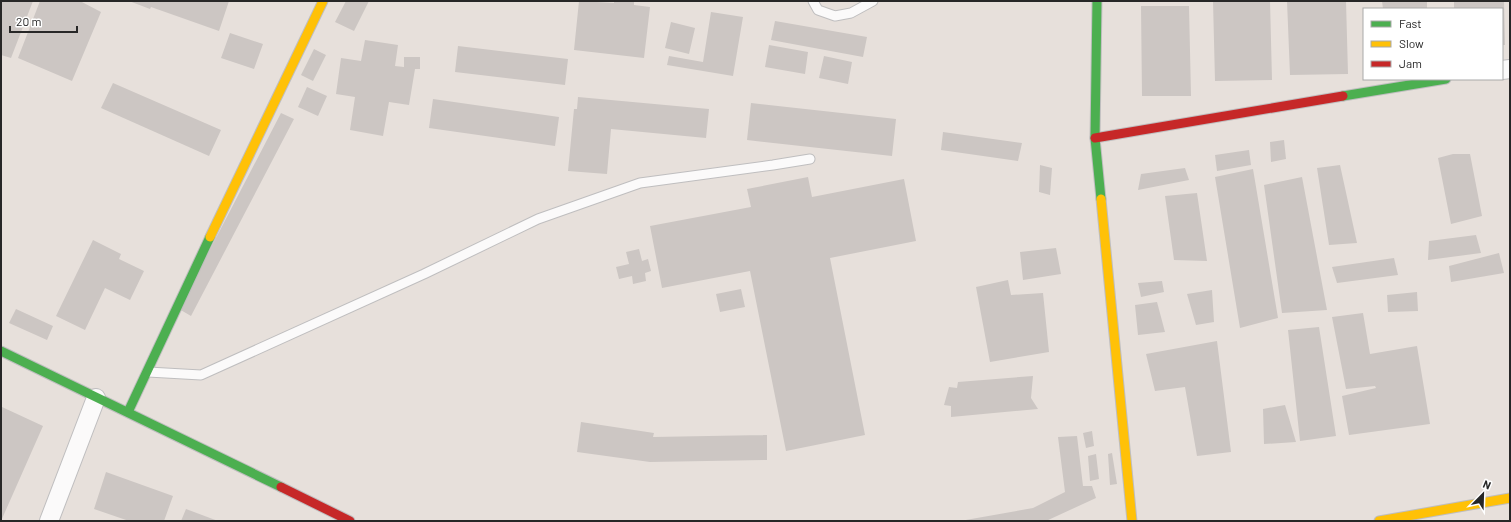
<svg xmlns="http://www.w3.org/2000/svg" width="1511" height="522" font-family="Barlow,sans-serif">
<style>
.building{fill:#ccc6c3}
.lines{fill:none;stroke-linecap:round;stroke-linejoin:round}
.lane-casing{stroke:#bfbebf;stroke-width:11}
.street-casing{stroke:#bfbebf;stroke-width:20}
.fast-casing{stroke:#bfbebf;stroke-width:11}
.slow-casing{stroke:#bfbebf;stroke-width:11}
.jam-casing{stroke:#bfbebf;stroke-width:11}
.lane{stroke:#fbfafa;stroke-width:9}
.street{stroke:#fbfafa;stroke-width:18}
.fast{stroke:#4caf50;stroke-width:9}
.slow{stroke:#ffc107;stroke-width:9}
.jam{stroke:#c62828;stroke-width:9}
</style>
<rect width="100%" height="100%" fill="#e7e0db"/>
<path class="building" d="M1,1H33L11,58L1,55Z
M40,1H80L101,12L72,81L18,58Z
M129,1H229L219,31L151,7L150,9Z
M346,1H369L354,31L335,22Z
M579,1L614,3V1H634V5L650,7L644,58L574,50Z
M1213,1H1270L1272,80L1215,81Z
M1287,1H1346L1348,74L1290,75Z
M1382,1H1427V9H1383Z
M1454,1H1504L1505,45H1502V9H1454Z
M1141,6H1189L1191,96H1142Z
M711,12L743,17L733,76L667,65L669,56L703,62Z
M775,21L867,37L863,57L771,40Z
M671,22L695,28L689,54L665,48Z
M230,33L263,44L254,69L221,58Z
M365,40L398,45L395,66L404,67V57H420V69H415L409,105L389,102L383,136L350,130L355,97L336,94L341,58L361,61Z
M769,45L808,52L805,74L765,67Z
M458,46L568,59L565,85L455,72Z
M314,49L326,55L313,81L301,75Z
M824,56L852,62L848,84L819,78Z
M113,83L221,130L209,156L101,108Z
M307,87L327,96L318,116L298,107Z
M578,97L709,109L706,138L611,129L607,174L568,171L574,109H577Z
M433,99L559,117L555,146L429,128Z
M751,103L896,119L892,156L747,140Z
M281,113L294,119L191,316L179,309Z
M943,132L1022,143L1018,161L941,150Z
M1284,140L1286,159L1271,162L1270,142Z
M1249,150L1251,165L1217,171L1215,155Z
M1453,154H1470L1482,216L1451,224L1438,158Z
M1040,165L1052,168L1050,195L1039,192Z
M1340,165L1357,243L1329,245L1317,168Z
M1185,168L1189,180L1138,190L1141,174Z
M1253,169L1278,318L1240,328L1215,177Z
M808,177L812,197L904,179L916,241L830,258L865,435L786,451L750,271L662,288L650,226L751,207L747,189Z
M1302,177L1327,310L1282,313L1264,185Z
M1197,193L1207,261L1174,260L1165,196Z
M1476,235L1481,253L1428,260L1429,241Z
M93,240L121,254L119,259L144,271L130,300L105,288L85,330L56,316Z
M1056,248L1061,274L1023,280L1020,252Z
M639,249L642,261L648,259L651,271L645,273L646,281L633,284L632,276L619,279L616,267L629,264L626,252Z
M1499,253L1504,273L1451,282L1449,266Z
M1394,258L1398,275L1337,283L1332,267Z
M1008,280L1011,295L1043,293L1049,352L990,362L976,287Z
M1162,281L1164,292L1141,297L1138,283Z
M741,289L745,307L720,312L716,294Z
M1212,290L1214,322L1196,325L1187,294Z
M1417,292L1418,311L1388,312L1387,295Z
M1157,302L1165,332L1138,335L1135,305Z
M16,309L53,326L47,340L9,323Z
M1363,313L1370,354L1417,346L1430,424L1349,435L1342,396L1376,388L1375,386L1346,389L1332,317Z
M1319,327L1336,436L1300,441L1288,330Z
M1217,341L1231,452L1197,456L1185,387L1155,391L1146,354Z
M1033,376L1031,398L1038,409L951,417V406L944,405L949,387L957,388L958,382Z
M1285,405L1296,442L1264,444L1263,409Z
M2,407L43,426L1,521V409Z
M581,422L654,433L653,437L767,435V460L650,462L577,452Z
M1092,431L1094,446L1086,448L1083,433Z
M1077,436L1083,486H1092L1096,498L1046,521H960L1033,508L1065,492L1058,437Z
M1112,453L1117,484L1110,485L1108,454Z
M1096,454L1099,479L1090,481L1088,456Z
M106,472L173,496L164,521H129L94,509Z
M186,509L218,521H181Z"/>
<g class="lines">
<g class="lane-casing">
<path id="lane" d="M813,1L818,10L835,16L851,13L873,1
M148,372L201,375L424,274L538,219L640,183L773,165L810,159"/>
</g>
<g class="street-casing">
<path id="street" d="M1502,70L1510,69
M49,521L96,398"/>
</g>
<g class="fast-casing">
<path id="fast" d="M1097,1L1095,138L1101,199
M1343,96L1446,79
M1,351L281,487
M128,412L210,237"/>
</g>
<g class="slow-casing">
<path id="slow" d="M1101,199L1132,521
M210,237L323,1
M1379,521L1510,498"/>
</g>
<g class="jam-casing">
<path id="jam" d="M1095,138L1343,96
M281,487L350,521"/>
</g>
<use href="#lane" class="lane"/>
<use href="#street" class="street"/>
<use href="#fast" class="fast"/>
<use href="#slow" class="slow"/>
<use href="#jam" class="jam"/>
</g>
<rect width="1511" height="522" fill="none" stroke="#272727" stroke-width="4"/>
<rect x="1363" y="8" width="140" height="72" fill="#ffffff" stroke="#a9a9a9"/>
<rect x="1371" y="21" width="20" height="6" fill="#4caf50" stroke="#a9a9a9"/>
<text x="1399" y="28" font-size="12" fill="#272727">Fast</text>
<rect x="1371" y="41" width="20" height="6" fill="#ffc107" stroke="#a9a9a9"/>
<text x="1399" y="48" font-size="12" fill="#272727">Slow</text>
<rect x="1371" y="61" width="20" height="6" fill="#c62828" stroke="#a9a9a9"/>
<text x="1399" y="68" font-size="12" fill="#272727">Jam</text>
<g transform="translate(1483 494) rotate(23)" stroke="#ffffff" stroke-width="3" paint-order="stroke">
<path d="M0-3L7 15L0 10L-7 15Z" fill="#272727"/>
<text y="-6" font-size="11" font-weight="bold" text-anchor="middle" fill="#272727">N</text>
</g>
<path d="M10 26v6h67v-6" fill="none" stroke="#272727" stroke-width="2"/>
<text x="16" y="26" font-size="12" fill="#272727" stroke="#ffffff" stroke-width="3" paint-order="stroke">20 m</text>
</svg>
